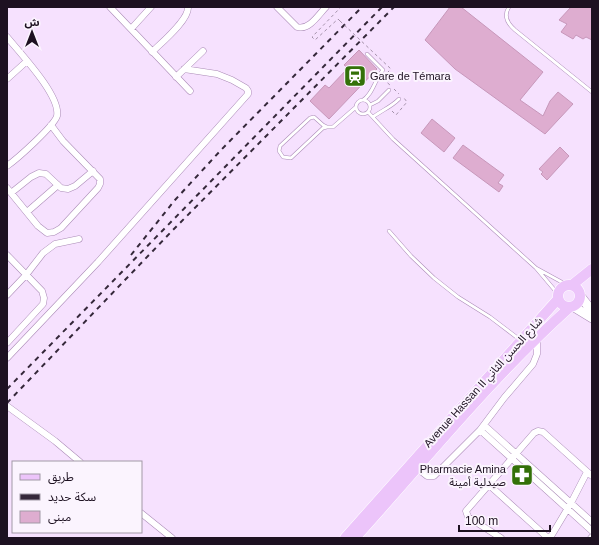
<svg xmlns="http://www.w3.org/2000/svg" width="599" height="545" font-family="Helvetica,'Noto Sans Arabic',sans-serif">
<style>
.building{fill:#deadd0;stroke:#c797ba}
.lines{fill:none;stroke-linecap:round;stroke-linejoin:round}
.service-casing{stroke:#ab8bb7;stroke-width:4}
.minor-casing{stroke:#ab8bb7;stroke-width:7}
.secondary-casing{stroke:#ab8bb7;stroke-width:10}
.primary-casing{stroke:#fff;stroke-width:11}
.path{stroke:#a391a9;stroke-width:1;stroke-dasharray:3 3;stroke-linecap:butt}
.service{stroke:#fff;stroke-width:3}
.minor{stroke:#fff;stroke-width:6}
.secondary{stroke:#fff;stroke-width:9}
.primary{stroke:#ecc4fa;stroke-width:10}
.rail{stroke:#35283a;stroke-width:2;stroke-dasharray:5 5;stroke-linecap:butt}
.path-bridge{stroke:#a391a9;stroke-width:1;stroke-dasharray:3 3;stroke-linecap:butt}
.labels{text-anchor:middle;stroke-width:4;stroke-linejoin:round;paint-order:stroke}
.poi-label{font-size:11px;fill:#1d1121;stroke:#fbf4fe;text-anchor:start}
.street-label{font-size:11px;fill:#1d1121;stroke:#fbf4fe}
</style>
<rect width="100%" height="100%" fill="#f6e1fe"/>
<path class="building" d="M450,7H461L543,72L520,100L543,116L550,101L558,92L573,104L545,134L455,69L425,40Z
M571,7H592V40L586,37L583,39L576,35L573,39L561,32L567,24L559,20Z
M359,50L377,69L329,119L310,101L325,85L329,88L348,68L344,65Z
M432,119L455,138L444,152L421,133Z
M463,145L504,175L498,183L503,186L499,192L453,158Z
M560,147L569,156L547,180L541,174L543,172L539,169Z"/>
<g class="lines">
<g class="service-casing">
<path id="service" d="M509,7C503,16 508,24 515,30L592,92
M356 107a7 7 0 1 1 14 0a7 7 0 1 1-14 0Z
M363,100C373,94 375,79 383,70L367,54
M370,105L378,101L389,90
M368,112L393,139L536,268
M373,117C382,110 390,108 399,99
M327,127L323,128L291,158L283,157L279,151L280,146L310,118L314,117L323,125L327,127H333L356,107
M389,231L411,256L434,278L458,297L490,317L519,339
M558,294L536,268L567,285"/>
</g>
<g class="minor-casing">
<path id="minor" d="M110,7L190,91
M277,7L297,27C309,31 319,14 326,7
M131,29L151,7
M7,37C20,53 61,96 57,116C54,126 17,159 7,166
M152,52C161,43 189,20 188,7
M176,77L203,51
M7,79L27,61
M7,188L38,226L47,233L54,232L61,228L98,188L100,184V179L63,141L51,125
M11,193L31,177L39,173L46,174L61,188L68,189L75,186L93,171
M27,212L58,185
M7,255L42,291L44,298L43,304L7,343
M7,295L26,275L43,253L55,244L79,239
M7,358L98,262L248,94V91L246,88L232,80L217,74L184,69
M7,406L55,441L80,462
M484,425L592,522
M480,430L592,531
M417,468L427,476H434L480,430L504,398L533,364L537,354V338
M488,484L548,538
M141,513L172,538
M501,538L468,517L466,511L534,433L538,431L543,432L592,476
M550,538L571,503L587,472
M591,538L592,537"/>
</g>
<g class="secondary-casing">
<path id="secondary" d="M581,297L592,311
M574,307L592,318"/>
</g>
<g class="primary-casing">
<path id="primary" d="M558 296a11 11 0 1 1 22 0a11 11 0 1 1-22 0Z
M572,285L592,269
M345,538L558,299
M355,538C425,461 491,378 569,308"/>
</g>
<path class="path" d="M340,21L338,19L315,40L312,37L341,7
M387,73L391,69
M383,79L390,85
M394,89L399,94
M392,111L396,115L407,102L404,98"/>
<use href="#service" class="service"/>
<use href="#minor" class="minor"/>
<use href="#secondary" class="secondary"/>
<use href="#primary" class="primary"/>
<path class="rail" d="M131,255L175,200L221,150L362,7
M7,389L382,7
M7,403L171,232L394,7"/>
<path class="path-bridge" d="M340,21L391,69"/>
</g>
<defs>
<g id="station-square" transform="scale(1.15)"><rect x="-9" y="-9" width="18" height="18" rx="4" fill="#337108" stroke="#fbf4fe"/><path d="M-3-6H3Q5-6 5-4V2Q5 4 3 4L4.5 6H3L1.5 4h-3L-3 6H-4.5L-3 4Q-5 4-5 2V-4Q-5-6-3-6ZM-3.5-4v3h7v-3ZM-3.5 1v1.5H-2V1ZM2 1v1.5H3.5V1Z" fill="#fff"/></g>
<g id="pharmacy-square" transform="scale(1.15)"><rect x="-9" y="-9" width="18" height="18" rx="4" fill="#337108" stroke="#fbf4fe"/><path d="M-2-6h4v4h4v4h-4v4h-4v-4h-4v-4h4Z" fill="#fff"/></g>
</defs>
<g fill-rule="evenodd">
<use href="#station-square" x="355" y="76"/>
<use href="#pharmacy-square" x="522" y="475"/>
</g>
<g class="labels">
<g class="poi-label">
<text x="370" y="80">Gare de Témara</text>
<text x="506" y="473" text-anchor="end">Pharmacie Amina<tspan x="506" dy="13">صيدلية أمينة</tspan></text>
</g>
<g class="street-label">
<text transform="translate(483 382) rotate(-48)" y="4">Avenue Hassan II شارع الحسن الثاني</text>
</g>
</g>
<rect width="599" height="545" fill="none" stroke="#1d1121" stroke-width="16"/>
<rect x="12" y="461" width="130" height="72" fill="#fbf4fe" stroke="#a299a6"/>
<rect x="20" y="474" width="20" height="6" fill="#ecc4fa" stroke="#a299a6"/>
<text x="48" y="481" font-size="12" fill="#1d1121">طريق</text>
<rect x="20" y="494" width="20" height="6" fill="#35283a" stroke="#a299a6"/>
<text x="48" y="501" font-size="12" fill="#1d1121">سكة حديد</text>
<rect x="20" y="511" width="20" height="12" fill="#deadd0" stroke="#a299a6"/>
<text x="48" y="521" font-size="12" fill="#1d1121">مبنى</text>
<g transform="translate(32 32)" stroke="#fbf4fe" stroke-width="3" paint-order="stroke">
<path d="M0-3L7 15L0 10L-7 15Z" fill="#1d1121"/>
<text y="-6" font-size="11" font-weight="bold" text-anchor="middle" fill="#1d1121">ش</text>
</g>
<path d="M459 525v6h91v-6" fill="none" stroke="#1d1121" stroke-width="2"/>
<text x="465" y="525" font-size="12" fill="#1d1121" stroke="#fbf4fe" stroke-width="3" paint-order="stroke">100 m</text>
</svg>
